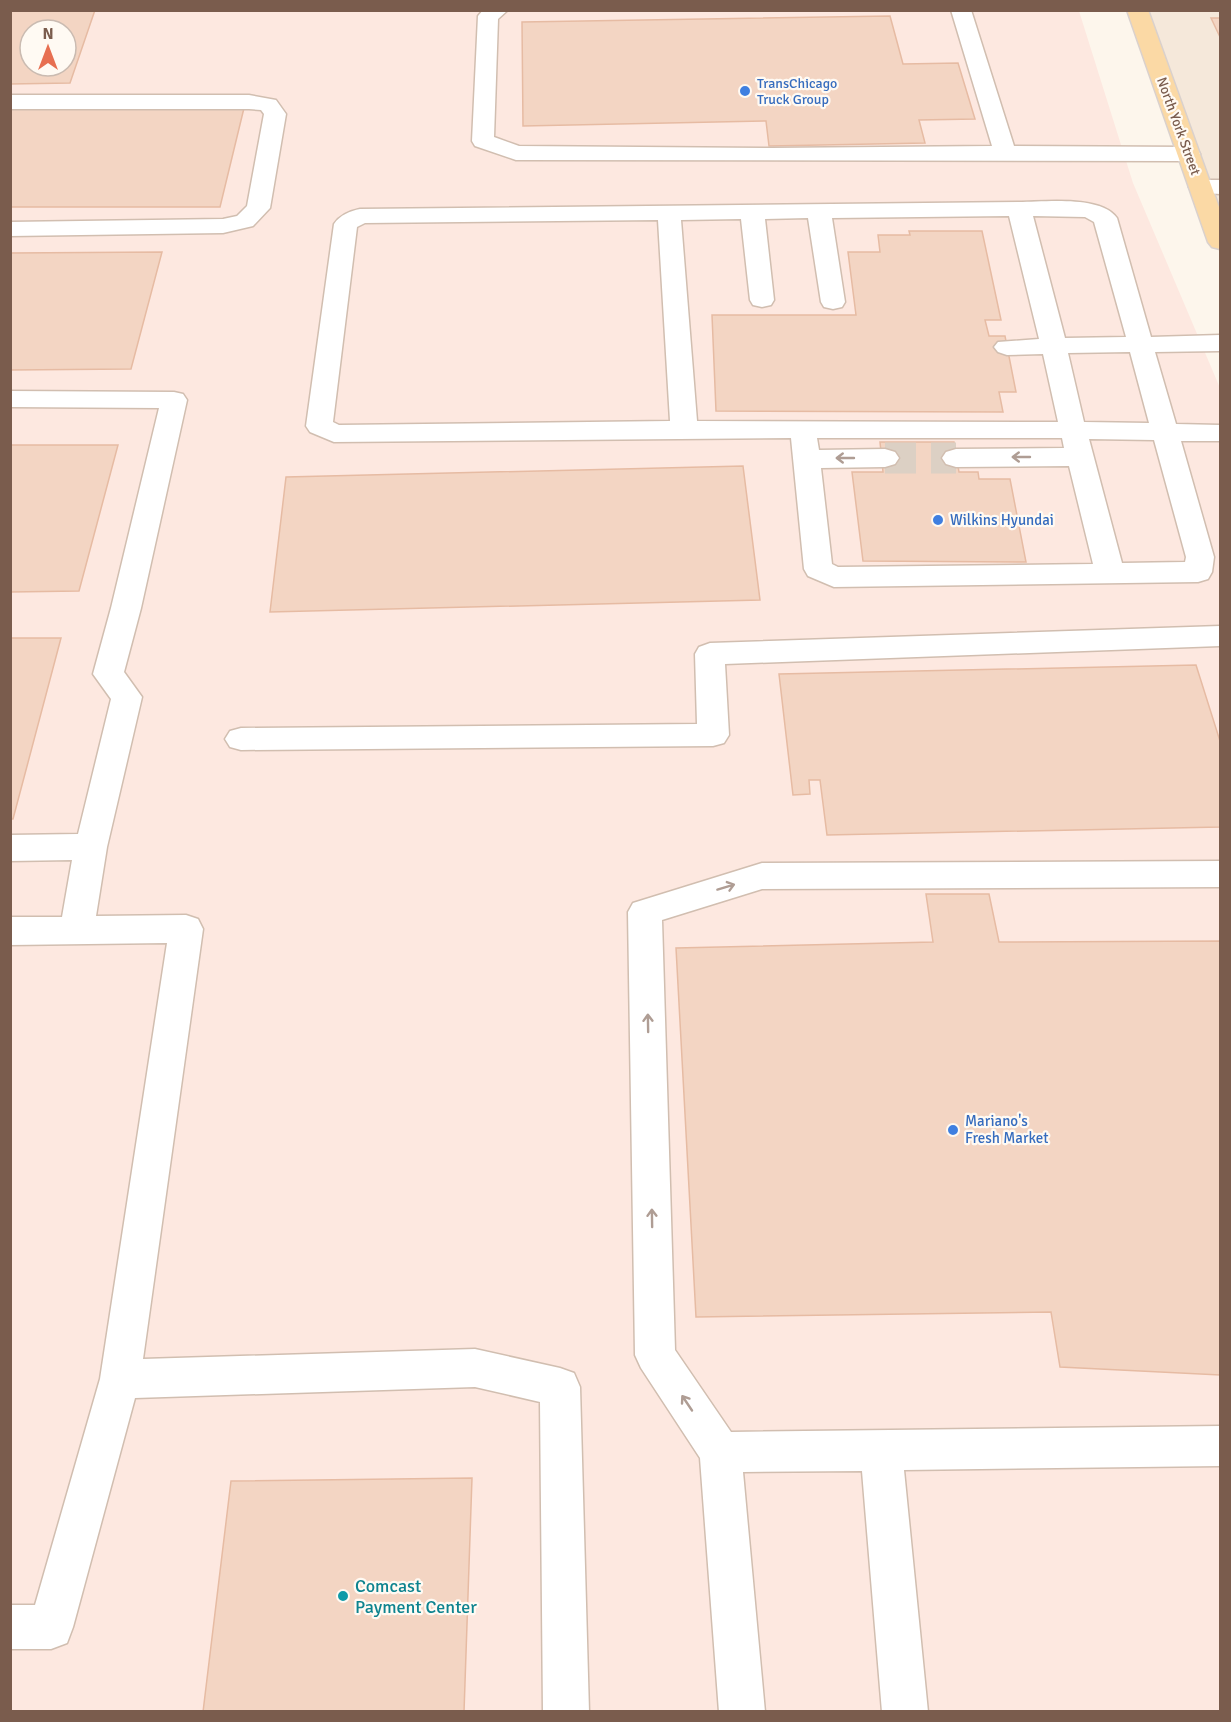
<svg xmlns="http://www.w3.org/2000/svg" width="1231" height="1722" font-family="Signika,sans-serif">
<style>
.residential{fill:#f5e8da}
.commercial{fill:#fde8e0;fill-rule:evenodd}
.building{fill:#f3d5c3;stroke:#e6bba3;stroke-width:1.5;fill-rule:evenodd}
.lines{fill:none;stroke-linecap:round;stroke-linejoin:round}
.minor-tunnel{stroke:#dcd0c4;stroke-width:31;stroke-dasharray:31 15;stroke-linecap:butt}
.minor-casing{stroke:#d1beb0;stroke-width:3}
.major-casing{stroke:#dad1cd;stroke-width:3}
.minor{fill:#fff;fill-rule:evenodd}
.major{fill:#fbd9a5;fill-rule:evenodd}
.oneway{stroke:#af9d94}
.shop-dot{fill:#3f7fe0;stroke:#fffaf3;stroke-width:2}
.culture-dot{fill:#0f9aa8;stroke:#fffaf3;stroke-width:2}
.labels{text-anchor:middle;stroke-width:4.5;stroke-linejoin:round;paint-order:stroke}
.far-shop-label{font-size:14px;fill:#366cbe;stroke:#fffaf3;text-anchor:start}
.far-street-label{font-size:14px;fill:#7a5c4d;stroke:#fffaf3}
.shop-label{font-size:15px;fill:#366cbe;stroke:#fffaf3;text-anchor:start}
.near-culture-label{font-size:18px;fill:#0d838f;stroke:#fffaf3;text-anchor:start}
</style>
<rect width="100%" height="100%" fill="#fdf6ec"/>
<path class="residential" d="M1144,11H1220V222Z"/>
<path class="commercial" d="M11,11H1079L1133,183L1220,388V1711L11,1712ZM30,30H66V66H30Z"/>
<path class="building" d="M10,10H95L70,83L10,84ZM30,30H66V66H30Z
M890,16L903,64L958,63L975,119L919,120L925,143L769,146L766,121L523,126L522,22Z
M1211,18H1220V37Z
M244,108L220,207H10V109Z
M909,231H982L1001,320H985L989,336H1005L1016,392H999L1003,412L716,411L712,315H856L848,252H880L878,235H910Z
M162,252L131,369L10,370V253Z
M880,442H954L959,472H978L979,479H1010L1026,562L863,561L852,472H883Z
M10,445H118L79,591L10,592Z
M743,466L760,600L270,612L286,477Z
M10,638H61L13,819H10Z
M1196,665L1220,741V827L827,835L820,780H809L810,794L793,795L779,674Z
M926,894H989L999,942L1220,941V1375L1060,1367L1051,1312L696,1317L676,948L933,942Z
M472,1478L464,1712H203L231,1481Z"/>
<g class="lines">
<path class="minor-tunnel" d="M885,458H956"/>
<g class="minor-casing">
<path id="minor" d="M483,10H508L498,19L494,137L519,146L772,148L992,146L951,10H971L1014,146L1189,147L1197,149L1200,154L1197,159L1189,161L516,160L475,146L472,141L478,16Z
M10,95H249L276,100L286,114L270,208L253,226L223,233L10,236V222L223,219L237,216L247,206L264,114L261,110L249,109H10Z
M1201,180H1220V194L1193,192L1189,187L1193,182Z
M1019,202C1044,202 1101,195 1117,218L1151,337L1220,335V351L1155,352L1176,424L1220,425V441H1181L1214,557L1212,572L1208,579L1198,582L834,587L808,576L804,569L791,438L334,442L310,432L306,426L334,224C340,215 350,211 360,209ZM1009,216L1039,339L998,342L994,347L998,352L1007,355L1043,354L1058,422L697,421L681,220L741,219L750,300L753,305L762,307L771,305L774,300L765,219L808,218L821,302L824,307L833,309L842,307L845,302L832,218ZM1033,216L1085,217L1094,222L1126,337L1065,338ZM658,220L670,421L339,425L333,422L357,227L365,223ZM1130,352L1149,423L1084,422L1068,353ZM817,438H1062L1064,448L956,449L946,452L942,458L946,464L956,467L1069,466L1093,564L838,567L832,564L821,468L885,467L895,464L899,458L895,452L885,449L819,450ZM1089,439L1154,440L1186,557L1185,562L1122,563Z
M10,391L174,392L183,394L187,400L141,608L124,672L142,697L107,847L96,916L186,915L198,919L203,929L143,1359L475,1349L560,1368L574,1373L580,1387L589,1712H543L540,1402L475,1387L135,1398L73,1627L67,1643L51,1649H10V1605H35L100,1379L167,943L10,945V917H62L72,860L10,861V835L78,834L111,699L93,674L111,608L159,408L10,407Z
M1220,626V646L725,664L729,735L724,743L713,746L241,750L230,747L225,739L230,731L241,728L697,724L695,654L699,647L710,643Z
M1220,861V887L762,889L662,920L675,1350L731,1432L1220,1426V1466L904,1470L928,1712H882L862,1471L743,1472L765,1712H719L700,1458L641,1368L635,1355L628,912L633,903L762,863Z"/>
</g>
<g class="major-casing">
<path id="major" d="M1127,10H1148L1220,210V249L1212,247L1208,242Z"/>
</g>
<use href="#minor" class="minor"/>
<use href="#major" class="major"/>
</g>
<defs><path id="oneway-shaft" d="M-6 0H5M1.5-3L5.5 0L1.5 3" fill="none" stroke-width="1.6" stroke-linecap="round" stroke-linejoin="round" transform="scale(1.5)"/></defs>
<g class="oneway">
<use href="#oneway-shaft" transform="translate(1021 457) rotate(180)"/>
<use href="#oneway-shaft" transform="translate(845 458) rotate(180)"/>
<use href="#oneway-shaft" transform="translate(726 887) rotate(-17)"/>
<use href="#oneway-shaft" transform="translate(648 1023) rotate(-91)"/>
<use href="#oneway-shaft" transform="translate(652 1218) rotate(-91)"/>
<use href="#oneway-shaft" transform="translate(687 1403) rotate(-124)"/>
</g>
<g class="shop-dot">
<circle cx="745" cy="91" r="6"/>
<circle cx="938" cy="520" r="6"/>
<circle cx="953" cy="1130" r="6"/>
</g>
<circle class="culture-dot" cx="343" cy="1596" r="6"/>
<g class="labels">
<g class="far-shop-label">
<text x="757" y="88">TransChicago<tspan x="757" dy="16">Truck Group</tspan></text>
</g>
<g class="far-street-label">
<text transform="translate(1179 126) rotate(70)" y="5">North York Street</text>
</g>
<g class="shop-label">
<text x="950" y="525">Wilkins Hyundai</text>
<text x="965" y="1126">Mariano's<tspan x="965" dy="17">Fresh Market</tspan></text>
</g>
<g class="near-culture-label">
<text x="355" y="1592">Comcast<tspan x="355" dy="21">Payment Center</tspan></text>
</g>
</g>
<rect width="1231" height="1722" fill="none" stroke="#7a5c4d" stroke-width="24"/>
<g transform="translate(48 48)"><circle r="28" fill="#fffaf3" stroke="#cabbb1" stroke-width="1.5"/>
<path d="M0-4.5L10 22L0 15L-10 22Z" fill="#e76f51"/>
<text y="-9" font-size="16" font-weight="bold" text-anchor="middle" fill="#7a5c4d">N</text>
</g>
</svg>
